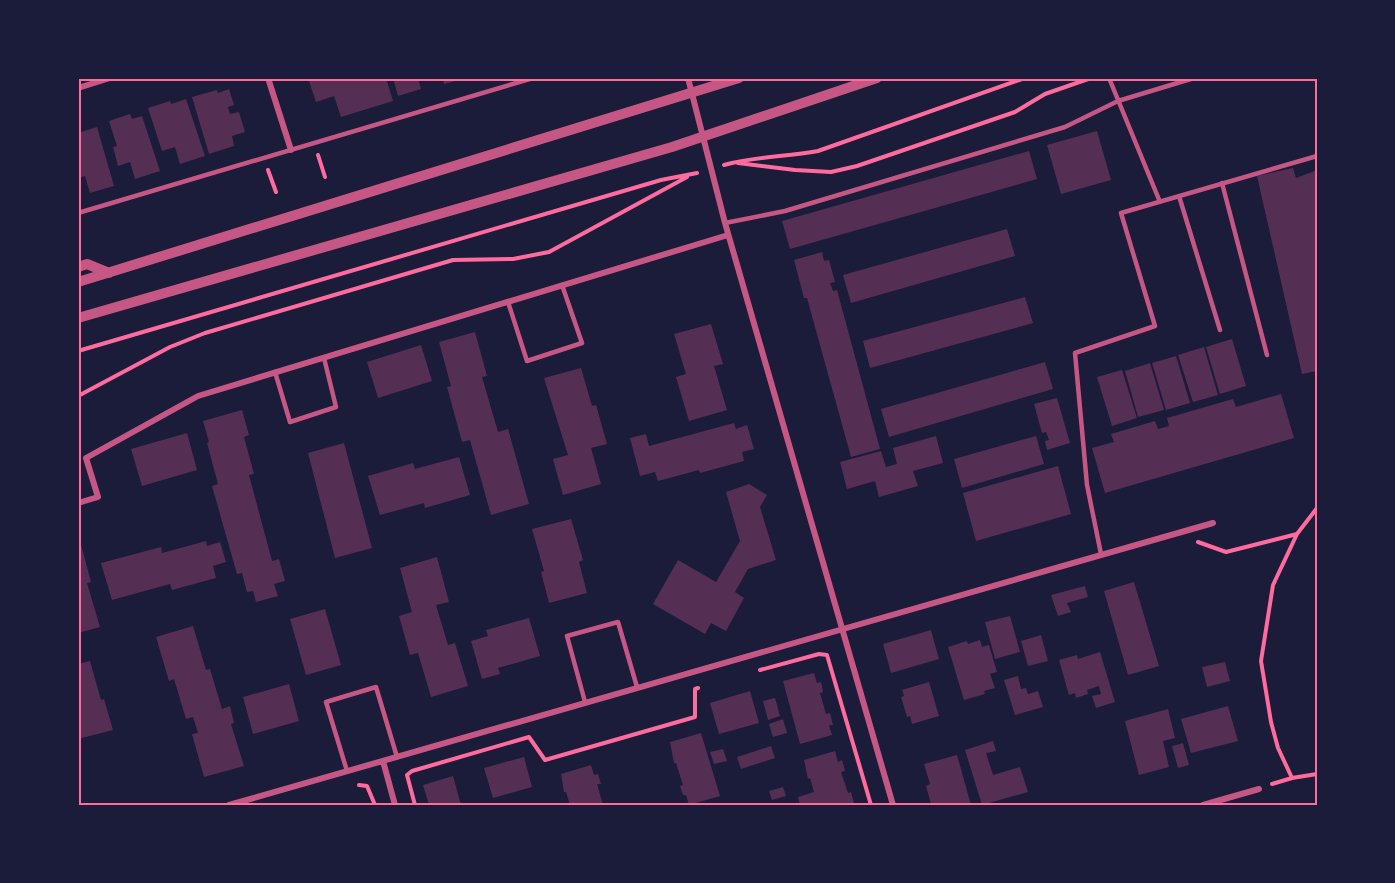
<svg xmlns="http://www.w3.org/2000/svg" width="1395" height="883" font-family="Signika,sans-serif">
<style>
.building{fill:#542f53}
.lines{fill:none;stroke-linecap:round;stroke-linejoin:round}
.path{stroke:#ff6b9d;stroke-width:4}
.service{stroke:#c65784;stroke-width:4.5}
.minor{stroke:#c65784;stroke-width:6}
.tertiary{stroke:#c65784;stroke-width:10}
.neatline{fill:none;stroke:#ff6b9d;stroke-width:2}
</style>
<rect width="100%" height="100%" fill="#1b1b3a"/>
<path class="building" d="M308,78H386L393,101L341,117L334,96L316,102Z
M393,78H418L421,89L398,96Z
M443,78H462L463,79L444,84Z
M229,89L234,105L228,107L230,114L239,112L245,132L232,136L234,146L209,154L192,97L217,90L218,93Z
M186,99L205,156L180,164L175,147L162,151L148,108L170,101L171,104Z
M130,114L132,119L142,116L160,171L135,179L130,162L118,166L113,147L117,146L109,121Z
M97,127L114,186L90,193L85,176L78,178V133Z
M1097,131L1111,180L1061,194L1047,145Z
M1029,151L1037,179L790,249L782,221Z
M1293,168L1296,178L1317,170V371L1302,374L1257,176Z
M1007,229L1015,256L851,303L843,275Z
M822,252L824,261L829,260L835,282L830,283L833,291L837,290L880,449L851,457L807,298H804L794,260Z
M1025,297L1033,323L870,368L863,341Z
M711,324L723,364L714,366L727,410L689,421L676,377L686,374L674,334Z
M475,332L487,376L482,377L498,432L508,429L529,504L491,515L470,440L462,442L447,387L451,386L439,342Z
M1232,339L1246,386L1220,394L1206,347Z
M421,345L432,381L378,398L367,362Z
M1204,347L1218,395L1193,402L1178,355Z
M1176,356L1190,403L1166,410L1152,363Z
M1045,362L1053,389L889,437L881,409Z
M1150,363L1164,410L1138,417L1125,371Z
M581,368L592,406L596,405L607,444L591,448L601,484L563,495L553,459L568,455L544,378Z
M1122,370L1137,418L1112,426L1097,377Z
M1281,394L1294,438L1105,493L1092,448L1114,442L1111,434L1155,421L1158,429L1169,426L1167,418L1233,399L1236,407Z
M1057,398L1070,443L1047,450L1045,441L1049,440L1046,432L1042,433L1034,404Z
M242,410L249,435L244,437L254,474L249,475L272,561L279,559L285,581L274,584L278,596L256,602L253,591L247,592L242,573L237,574L212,486L218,484L207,443L209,442L203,421Z
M734,423L736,429L747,425L754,449L742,452L744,461L700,473L699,470L658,481L655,472L640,476L630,438L646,434L649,446Z
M187,433L197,470L142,486L131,449Z
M936,436L943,463L913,471L918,486L879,497L875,481L847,489L840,462L881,451L886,467L897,464L893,448Z
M1036,436L1044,464L962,488L954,459Z
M344,443L372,548L335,558L308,453Z
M459,457L470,495L425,508L424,503L380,515L368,476L413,463L415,469Z
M1058,466L1071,514L976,541L963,493Z
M749,484L767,495L760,507L776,560L748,569L735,592L744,598L726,631L711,623L705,634L653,604L678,560L716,582L740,541L726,492Z
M571,519L583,560L579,562L587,593L549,603L541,572L544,571L532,529Z
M80,541L91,582L87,583L100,627L78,633V542Z
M206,541L207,546L220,542L226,562L213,566L216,578L172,590L170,584L112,600L101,563L161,547L162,553Z
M437,557L449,602L436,605L448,645L455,643L468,686L431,697L418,653L410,655L399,616L412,612L400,568Z
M1134,582L1159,666L1128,675L1104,591Z
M1085,586L1088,597L1067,603L1071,612L1058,616L1051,595Z
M325,609L341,665L306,675L290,619Z
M1010,616L1020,652L995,659L985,622Z
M529,618L540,656L498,668L500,674L482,679L471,641L488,636L486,630Z
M193,626L206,670L210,669L222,709L230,706L234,723L231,724L244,766L204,777L192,734L198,733L193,717L186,719L174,679L169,681L156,637Z
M931,630L939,659L891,673L883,644Z
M1041,635L1048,661L1028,666L1021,641Z
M980,640L982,647L989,645L997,672L990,674L995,688L984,691L985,694L964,700L948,647L967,641L968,644Z
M1100,652L1115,702L1096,708L1092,696L1101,694L1099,686L1087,690L1088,694L1076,698L1075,693L1069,695L1059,660L1077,655L1078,659Z
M90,661L101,700L104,699L113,730L78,739V664Z
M1225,662L1230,681L1207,687L1202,667Z
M814,673L817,683L821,682L823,692L820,693L826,714L830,713L833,725H829L832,735L800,744L783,681Z
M1018,676L1021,689L1026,688L1028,694L1038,691L1043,707L1015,715L1004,680Z
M929,682L939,716L912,724L910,716L907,717L901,697L904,696L902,690Z
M289,684L299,721L253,734L243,697Z
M750,691L759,723L719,734L710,703Z
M775,698L780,716L768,720L763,701Z
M1228,706L1238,741L1191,753L1181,719Z
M1168,709L1175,738L1163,741L1169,767L1139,775L1125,721Z
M783,719L787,733L773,737L769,724Z
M701,733L720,796L689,805L686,795H683L680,786L683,785L676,763H674L670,742Z
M993,741L996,751L986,753L993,775L1020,767L1028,792L982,805L965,750Z
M1183,743L1189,765L1178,768L1172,746Z
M771,746L775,758L741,769L737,757Z
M723,749L727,761L714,764L710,752Z
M835,751L838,762L842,760L845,771L841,772L848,793L851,792L854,803H851V805H800L798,797L814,792L810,778L808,779L804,760Z
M957,755L971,805L931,804L926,786L930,784L924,764Z
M524,757L532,787L493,798L484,768Z
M591,765L594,775L598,774L601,784H597L603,805H570L566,792H564L561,774Z
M453,776L461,805H429L423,785Z
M783,787L786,796L772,800L769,791Z"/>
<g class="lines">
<path class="path" d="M318,155L325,177
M738,163L795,170L831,172L857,166L1015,112L1045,94L1091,78
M724,165C755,156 786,157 818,151L1025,78
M268,170L276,192
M78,351L661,180L697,173
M78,396L170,347L205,333L453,260L513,259L549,252L687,177
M1198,542L1226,552L1297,534L1317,508
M760,670L819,654L827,655L871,805
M1292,778L1317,774
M1272,784L1292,778L1278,748L1271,722L1261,661L1273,585L1297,534
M359,785L367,786L375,805
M415,805L407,775L412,771L529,737L545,760L695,717V689L698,688"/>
<path class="service" d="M1109,78L1160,202
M1222,183L1267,355
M1179,196L1220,330
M78,213L533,78
M725,223L785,211L1065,127L1118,101L1194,78
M508,302L527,361L582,343L562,285
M275,372L290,422L336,407L324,358
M1101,554L1087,485L1075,353L1155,326L1121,213L1317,156
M585,702L567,636L618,622L637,687
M347,771L326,702L376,687L397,757"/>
<path class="minor" d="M268,78L291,150
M688,78L725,223L893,805
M78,88L110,78
M78,503L98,497L86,458L198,396L728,235
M383,761L395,805
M229,805L1213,523
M1203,805L1259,789"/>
<path class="tertiary" d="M78,267L87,264L109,273
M78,282L739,78
M78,318L672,147L877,78"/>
</g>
<rect width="1395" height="883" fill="none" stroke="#1b1b3a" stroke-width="159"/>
<rect x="80" y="80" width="1236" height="724" class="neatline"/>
</svg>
